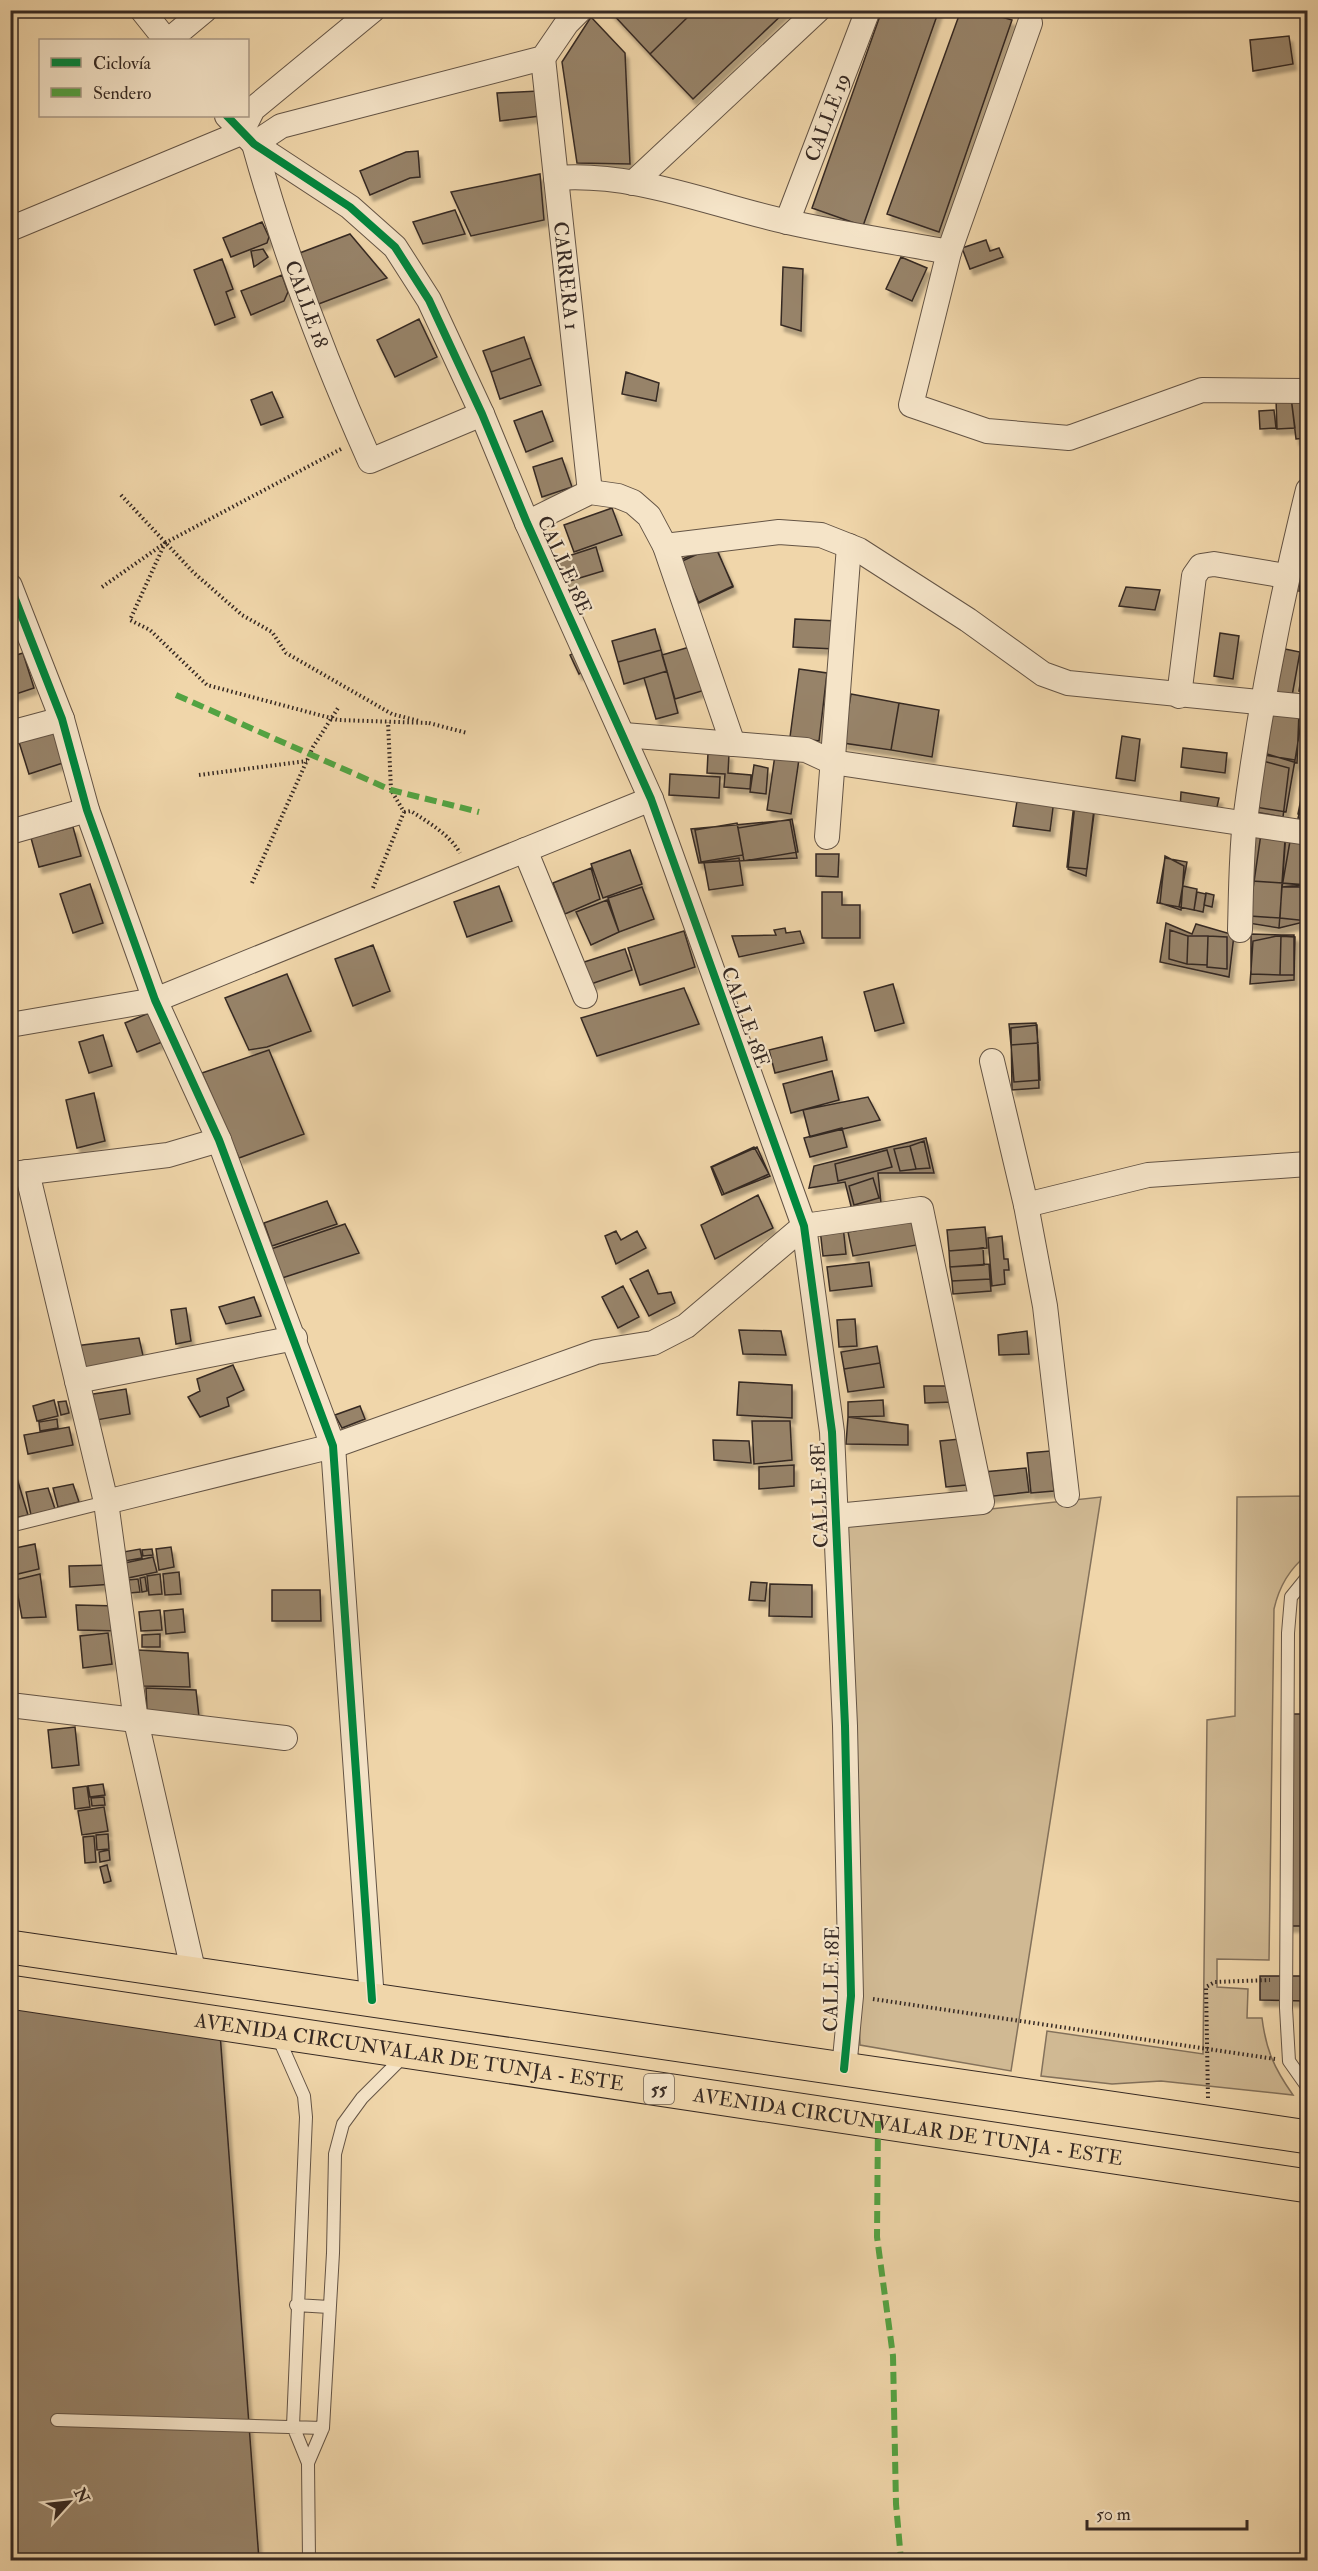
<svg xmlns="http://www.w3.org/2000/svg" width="1318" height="2571" font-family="'IM FELL Double Pica',serif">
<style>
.green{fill:#d0b993;stroke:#83715b;stroke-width:1.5}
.building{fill:#978369;stroke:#362923;stroke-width:1.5;filter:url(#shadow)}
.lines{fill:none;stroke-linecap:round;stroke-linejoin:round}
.service-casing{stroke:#645445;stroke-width:14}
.minor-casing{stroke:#645445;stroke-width:26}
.trunk-casing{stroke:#362923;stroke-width:35}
.path{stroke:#362923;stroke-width:4;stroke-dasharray:1.5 3;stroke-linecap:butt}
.service{stroke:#f5e4c8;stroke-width:12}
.minor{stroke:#f5e4c8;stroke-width:24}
.trunk{stroke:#f0d6aa;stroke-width:33}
.quiet{stroke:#53a342;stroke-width:6;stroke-dasharray:12 6;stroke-linecap:butt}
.cycleway-casing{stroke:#f5e4c8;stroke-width:11}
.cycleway{stroke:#00873e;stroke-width:8}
.labels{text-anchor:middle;stroke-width:4.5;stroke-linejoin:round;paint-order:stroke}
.shield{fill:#f5e4c8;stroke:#6f6154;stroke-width:1.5}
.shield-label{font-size:18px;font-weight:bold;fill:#362923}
.street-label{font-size:20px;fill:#362923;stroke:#f5e4c8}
</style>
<defs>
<filter id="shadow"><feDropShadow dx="3.5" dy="6" stdDeviation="1.5" flood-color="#0004"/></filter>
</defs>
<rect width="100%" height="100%" fill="#f0d6aa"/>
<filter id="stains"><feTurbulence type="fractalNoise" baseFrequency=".00333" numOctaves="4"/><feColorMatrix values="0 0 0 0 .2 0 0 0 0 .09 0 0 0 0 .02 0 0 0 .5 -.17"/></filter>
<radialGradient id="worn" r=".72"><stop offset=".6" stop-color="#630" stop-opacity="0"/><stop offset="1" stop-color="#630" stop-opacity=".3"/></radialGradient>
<path class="green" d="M1307,1496V1555C1289,1569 1279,1587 1274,1609L1269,1960L1217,1959V1987L1248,1989L1247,2018H1262C1266,2050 1274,2068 1293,2095L1161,2081L1112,2084L1041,2076L1047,2031L1203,2054L1207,1720L1235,1716L1237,1497Z
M1101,1497L1011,2071L860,2045L844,1525Z"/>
<path class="building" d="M609,10H695L650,54Z
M695,10H787L693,99L650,54Z
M882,10H939L863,226L812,208Z
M961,10H978L1012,20L939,232L887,214Z
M591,17L625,53L630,164L577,163L562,62Z
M1289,36L1293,64L1253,71L1250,40Z
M539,91L540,116L500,121L497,93Z
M418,151L420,177L410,178L370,195L360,171L406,152Z
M540,174L544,220L471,236L451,192Z
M455,210L465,234L423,244L413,222Z
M262,222L269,237L267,243L231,257L223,238Z
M350,234L387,278L316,305L297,254Z
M986,240L990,251L999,248L1003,257L970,269L962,248Z
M263,249L268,257L254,267L251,251Z
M901,257L927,268L912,301L886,289Z
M222,259L233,289L226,292L235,317L215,325L194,270Z
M783,267L803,269L801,331L781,325Z
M282,275L288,292L284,301L251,315L241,291Z
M419,319L437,357L395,377L377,340Z
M524,337L531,358L491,372L483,351Z
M531,358L541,385L500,399L491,372Z
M626,372L659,383L656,401L622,394Z
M272,392L283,417L261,425L251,400Z
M1291,397L1303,399L1306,438L1296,439Z
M1291,397L1295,428L1277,429L1276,399Z
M1274,410L1276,428L1260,429L1259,411Z
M542,411L553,441L526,452L514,421Z
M562,458L572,487L542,497L533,467Z
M612,508L622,535L574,552L564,525Z
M1304,537H1308V592L1299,591Z
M715,545L733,587L699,603L680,560Z
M715,546L733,586L697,603L678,563Z
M596,547L603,571L563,583L556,560Z
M1126,587L1160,590L1155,610L1119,606Z
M795,619L837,621L835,649L793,647Z
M655,629L661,650L618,662L612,641Z
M1220,633L1239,636L1233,679L1214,676Z
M693,646L705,690L675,699L662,655Z
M1285,649L1300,652L1292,696L1276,693Z
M661,650L667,671L624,684L618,662Z
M576,652L585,669L579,674L570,655Z
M23,653L34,688L10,696V657Z
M799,669L827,673L819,741L790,737Z
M1302,669H1308V692L1299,691Z
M667,671L678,713L656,719L644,678Z
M851,694L899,703L891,750L843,743Z
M899,703L939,710L932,757L891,750Z
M1272,706L1303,711L1295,760L1264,755Z
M1272,707L1299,712L1297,763L1267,754Z
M57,726L69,761L29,774L18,739Z
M1122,736L1140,739L1135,781L1116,778Z
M1183,748L1227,753L1225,773L1181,767Z
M708,753L729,754L728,773L751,775L750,789L724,787L725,774L707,773Z
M775,755L799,759L791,814L767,810Z
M1264,755L1295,760L1286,812L1255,807Z
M1263,761L1289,768L1283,817L1255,812Z
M1308,764V816L1298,814Z
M754,765L768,768L766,794L750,792Z
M670,774L720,777L719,798L669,795Z
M1308,779V819L1298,818Z
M1181,792L1219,798L1215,816L1180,810Z
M1018,795L1054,800L1050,831L1013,826Z
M1074,803L1095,806L1087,869L1067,867Z
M1075,804L1094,809L1086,876L1068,869Z
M792,819L798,852L744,861L738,828Z
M790,820L797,858L699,863L691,829Z
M737,823L743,855L701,862L695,830Z
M73,827L81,856L39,867L31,838Z
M1262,827L1286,832L1279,928L1248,923Z
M1256,828L1286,830L1282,883L1252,881Z
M1285,840L1304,842L1301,885L1282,883Z
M1290,841L1303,843L1302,885L1282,887Z
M630,850L642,884L603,898L591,864Z
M816,854H839L838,877L816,876Z
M1165,856L1184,866L1181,910L1160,903Z
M739,858L743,885L709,890L704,863Z
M1165,858L1187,862L1179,907L1157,903Z
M591,868L600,899L565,914L553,883Z
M1252,881L1282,883L1280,918L1250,916Z
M1282,883L1308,885V921L1280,918Z
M90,884L103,923L73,933L60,894Z
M499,886L512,921L467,937L454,902Z
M1183,886L1197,889L1194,910L1179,907Z
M642,887L654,919L619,932L608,898Z
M1282,887H1308V921L1279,928Z
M822,892H842V905H860V938H822Z
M1197,892L1206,894L1203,912L1194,910Z
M1206,893L1214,895L1212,907L1204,905Z
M607,900L619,932L591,945L576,912Z
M1166,923L1192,934L1196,924L1234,935L1229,977L1160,962Z
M785,928L786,933L800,931L804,943L739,957L732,936L776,935L774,930Z
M1170,930L1188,936L1187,964L1169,959Z
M684,931L695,967L640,985L628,948Z
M1251,934L1281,935L1280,975L1251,974Z
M1281,935H1294V975H1280Z
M1188,936H1208L1207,965L1187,964Z
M1208,936L1227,937V969L1207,967Z
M1277,936L1295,937L1294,980L1250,984L1253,941Z
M373,945L390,991L353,1006L335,959Z
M625,949L632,970L588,985L581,963Z
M287,974L311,1031L267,1047L249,1050L225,998Z
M893,984L904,1023L875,1031L864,992Z
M684,988L699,1024L597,1056L581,1018Z
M149,1013L162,1042L137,1052L125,1023Z
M1036,1023L1038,1043L1011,1045L1009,1024Z
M1037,1025L1039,1088L1012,1090L1011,1028Z
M103,1035L112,1066L89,1073L79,1042Z
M822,1037L827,1060L775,1073L769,1050Z
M1038,1043L1040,1080L1014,1082L1011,1045Z
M269,1050L304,1134L239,1158L202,1073Z
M832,1071L839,1100L791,1113L783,1084Z
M94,1093L105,1141L77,1148L66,1100Z
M868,1097L880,1120L810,1137L803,1110Z
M842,1128L847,1147L810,1157L804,1138Z
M926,1138L934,1173H878L881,1203L853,1214L845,1182L809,1188L814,1166Z
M924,1141L930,1168L916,1169L910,1146Z
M910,1146L916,1169L900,1171L894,1149Z
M754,1147L770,1176L722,1195L711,1167Z
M757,1147L769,1174L724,1194L712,1167Z
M887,1150L892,1167L838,1181L835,1164Z
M1305,1173H1308V1235H1303Z
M873,1178L879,1198L854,1205L849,1186Z
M758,1195L773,1228L715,1259L701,1225Z
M327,1201L337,1224L272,1246L264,1223Z
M913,1220L917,1245L853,1256L848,1232Z
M345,1224L359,1253L282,1278L271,1249Z
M843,1226L846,1254L823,1256L820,1229Z
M985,1227L987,1248L949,1251L947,1230Z
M616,1231L621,1240L637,1231L646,1248L616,1264L605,1236Z
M1002,1236L1004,1259H1008L1009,1270H1004L1005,1284L992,1286L988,1238Z
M983,1248L984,1265L950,1267L949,1251Z
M869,1262L872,1286L830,1291L827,1267Z
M989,1264L990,1279L952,1281L950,1267Z
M648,1270L658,1294L671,1292L675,1303L649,1316L630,1279Z
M990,1279L991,1291L953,1294L952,1281Z
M623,1286L639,1317L618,1328L602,1297Z
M254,1297L261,1316L226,1324L219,1307Z
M186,1308L191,1341L176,1344L171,1310Z
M10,1312H13L14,1334H10Z
M855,1319L857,1346L839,1347L837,1320Z
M739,1330L781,1331L786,1355L743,1354Z
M1027,1331L1029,1354L999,1355L998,1335Z
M139,1338L144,1360L80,1368L75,1346Z
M877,1346L880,1363L844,1369L841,1352Z
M880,1363L884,1387L848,1392L844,1369Z
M233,1365L244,1390L227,1398L229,1406L200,1417L188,1397L200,1391L197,1379Z
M739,1382L792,1385V1418L737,1415Z
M924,1386H951L952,1402L925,1403Z
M126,1389L130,1414L91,1421L87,1395Z
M54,1400L58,1416L37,1421L33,1406Z
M883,1400L884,1416L848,1417V1402Z
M66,1401L69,1413L61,1415L58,1402Z
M360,1406L365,1419L342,1428L335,1415Z
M848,1417L908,1425V1445L846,1444Z
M57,1419L58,1428L40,1431L39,1422Z
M752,1421H790L792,1460L754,1464Z
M69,1427L73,1445L28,1454L24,1435Z
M960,1439L966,1485L946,1487L940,1441Z
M713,1440L749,1441L751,1463L714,1460Z
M1050,1451L1054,1491L1031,1493L1027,1453Z
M794,1465V1486L759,1489V1467Z
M1026,1468L1029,1492L985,1497L983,1472Z
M16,1475L28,1515L10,1519V1476Z
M73,1484L79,1502L58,1507L53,1488Z
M48,1488L55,1509L31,1515L26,1492Z
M35,1544L39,1569L14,1575L10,1586V1549Z
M171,1547L174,1567L159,1570L156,1549Z
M140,1549L142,1558L125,1561L123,1552Z
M152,1549L153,1555L143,1556L142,1550Z
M153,1557L157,1572L123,1579L120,1564Z
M112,1565L114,1584L70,1587L69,1566Z
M179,1572L181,1594L165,1595L163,1574Z
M40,1574L46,1617L22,1618L15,1580Z
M160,1574L162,1594L149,1595L147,1576Z
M145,1577L147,1591L142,1592L140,1578Z
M138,1579L140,1592L130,1593L128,1580Z
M751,1582L767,1583L765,1601L749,1600Z
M770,1584L812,1585V1617L769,1616Z
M272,1590H320L321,1621H272Z
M76,1605L118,1606L121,1631L78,1630Z
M183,1609L185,1632L166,1634L164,1611Z
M160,1610L162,1630L141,1631L139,1612Z
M108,1633L112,1664L83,1668L80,1636Z
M160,1634V1647H142V1635Z
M138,1650L188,1653L190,1687L142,1686Z
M146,1688L196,1690L199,1717L147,1711Z
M1290,1714H1308V1926H1286Z
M75,1727L79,1765L52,1768L48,1730Z
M103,1784L105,1795L90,1797L88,1786Z
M87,1786L90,1807L75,1809L73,1788Z
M104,1797L105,1805L92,1806L91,1798Z
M104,1807L108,1831L82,1835L78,1811Z
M108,1834L109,1849L97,1850L96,1835Z
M94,1836L96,1862L85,1863L83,1837Z
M109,1850L110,1860L100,1862L99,1852Z
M107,1865L111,1881L104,1883L100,1867Z
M1260,1976H1305V2001L1260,2000Z
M10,2002L220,2033L259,2560H10Z"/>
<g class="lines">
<g class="service-casing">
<path id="service" d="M10,1526L106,1502
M1308,1576L1291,1597L1288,1633L1286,2008L1289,2061L1308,2088
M278,2037L304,2096L306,2117L293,2426L308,2463L309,2560
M296,2305L329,2307
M57,2420L323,2428
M308,2463L323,2428L333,2253L335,2154L343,2124L362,2098L405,2055"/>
</g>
<g class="minor-casing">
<g id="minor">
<path d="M142,10L166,40"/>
<path d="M1030,23L949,252L911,405L987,431L1069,438L1202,390L1308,391"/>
<path d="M169,40L205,10"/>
<path id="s1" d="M543,58L590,492"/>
<path d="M227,116L254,144L350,207L395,247L429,300L482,414L527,523L651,799L804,1226L832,1432L845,1726L851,1996L844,2069"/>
<path d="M556,178C636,172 711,205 788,222C841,234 896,242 949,252"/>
<path d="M633,183L818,10"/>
<path id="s2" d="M787,222L868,10"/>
<path d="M10,229L241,133L253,109L373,10"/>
<path d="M482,414L370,461C324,358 284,252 254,144L281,126L543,58L567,23L580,10"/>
<path d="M527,523L590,492L618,496L633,502L649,516L665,546L733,744"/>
<path d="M665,546L779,532L821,535L859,550L968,620L1043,674L1068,683L1308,707"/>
<path d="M10,586L62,719L87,810L155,1000L219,1140L333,1446L372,2000"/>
<path d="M1179,696L1194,576L1201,566L1214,564L1286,576"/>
<path d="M10,733L62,719"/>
<path d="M624,735L806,750L832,762L1308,833"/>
<path d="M10,832L87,810"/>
<path d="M827,837L849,546"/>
<path d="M525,850L585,996"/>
<path d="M1240,930C1241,894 1241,857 1245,821C1259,710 1281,599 1308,490"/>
<path d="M10,1025L155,1000L651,799"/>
<path d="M992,1061L1026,1205L1045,1306L1067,1495"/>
<path d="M27,1172L106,1502L136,1721L194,1974"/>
<path d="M13,1174L168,1155L219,1140"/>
<path d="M1026,1205L1148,1175L1308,1164"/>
<path d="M77,1381L295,1338"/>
<path d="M106,1502L333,1446L596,1352L653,1343L686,1326L804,1226L921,1209L982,1502L836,1516"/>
<path d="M10,1705L285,1738"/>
</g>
</g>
<g class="trunk-casing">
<g id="trunk">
<path d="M10,1947L1308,2137"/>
<path id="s3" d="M10,1992L1308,2186"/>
</g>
</g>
<path class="path" d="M121,495L193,572L242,615L272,632L286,653L392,714L419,721
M165,543L341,449
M102,587L165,543L130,620L150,630L207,685L338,720L429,723
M429,723L467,733
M199,775L307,761
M404,812L411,811C429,823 449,834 460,853
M252,883L313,747L338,708
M373,888L404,812L391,790L388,722
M873,1999L1275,2059
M1208,2098L1206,1987L1215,1982L1270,1980"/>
<use href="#service" class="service"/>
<use href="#minor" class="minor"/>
<use href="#trunk" class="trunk"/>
<path class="quiet" d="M176,695L391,790L479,812
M878,2121L877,2237L893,2356L896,2504L901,2560"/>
<g class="cycleway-casing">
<path id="cycleway" d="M227,116L254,144L350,207L395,247L429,300L482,414L527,523L651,799L804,1226L832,1432L845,1726L851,1996L844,2069
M10,586L62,719L87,810L155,1000L219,1140L333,1446L372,2000"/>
</g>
<use href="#cycleway" class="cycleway"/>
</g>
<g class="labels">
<rect class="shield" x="644" y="2074" width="30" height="30" rx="4.5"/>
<g class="shield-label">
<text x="659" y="2095">55</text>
</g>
<g class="street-label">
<text dy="7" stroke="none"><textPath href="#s2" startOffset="112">CALLE 19</textPath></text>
<text dy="7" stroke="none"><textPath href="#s1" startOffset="219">CARRERA 1</textPath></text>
<text transform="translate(307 304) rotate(70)" y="7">CALLE 18</text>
<text transform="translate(565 565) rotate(66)" y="7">CALLE 18E</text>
<text transform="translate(746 1017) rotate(70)" y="7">CALLE 18E</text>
<text transform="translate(819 1495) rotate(-92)" y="7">CALLE 18E</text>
<text transform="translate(831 1979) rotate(-89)" y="7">CALLE 18E</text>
<text dy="7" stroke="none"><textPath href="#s3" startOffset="404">AVENIDA CIRCUNVALAR DE TUNJA - ESTE</textPath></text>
<text dy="7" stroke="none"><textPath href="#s3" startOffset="908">AVENIDA CIRCUNVALAR DE TUNJA - ESTE</textPath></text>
</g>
</g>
<rect width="1318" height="2571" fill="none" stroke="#f0d6aa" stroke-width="36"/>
<rect x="12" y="12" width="1294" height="2547" fill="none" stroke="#362923" stroke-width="3"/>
<rect x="18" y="18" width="1282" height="2535" fill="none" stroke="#362923" stroke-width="1.5"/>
<rect x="39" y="39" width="210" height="78" fill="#f5e4c8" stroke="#a99986" stroke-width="1.5"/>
<rect x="51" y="58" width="30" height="9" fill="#00873e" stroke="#a99986" stroke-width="1.5"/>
<text x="93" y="69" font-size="18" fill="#362923">Ciclovía</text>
<rect x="51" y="88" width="30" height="9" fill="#53a342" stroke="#a99986" stroke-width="1.5"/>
<text x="93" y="99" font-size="18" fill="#362923">Sendero</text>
<g transform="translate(69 2502) rotate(63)" stroke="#f5e4c8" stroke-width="4.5" paint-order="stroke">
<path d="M0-4.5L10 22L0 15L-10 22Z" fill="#362923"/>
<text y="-9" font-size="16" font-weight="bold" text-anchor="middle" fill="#362923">N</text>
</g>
<path d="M1087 2520v9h160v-9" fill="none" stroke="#362923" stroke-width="3"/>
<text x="1096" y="2520" font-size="18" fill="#362923" stroke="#f5e4c8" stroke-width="4.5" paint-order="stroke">50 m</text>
<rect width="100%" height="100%" filter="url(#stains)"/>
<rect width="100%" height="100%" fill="url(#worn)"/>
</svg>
